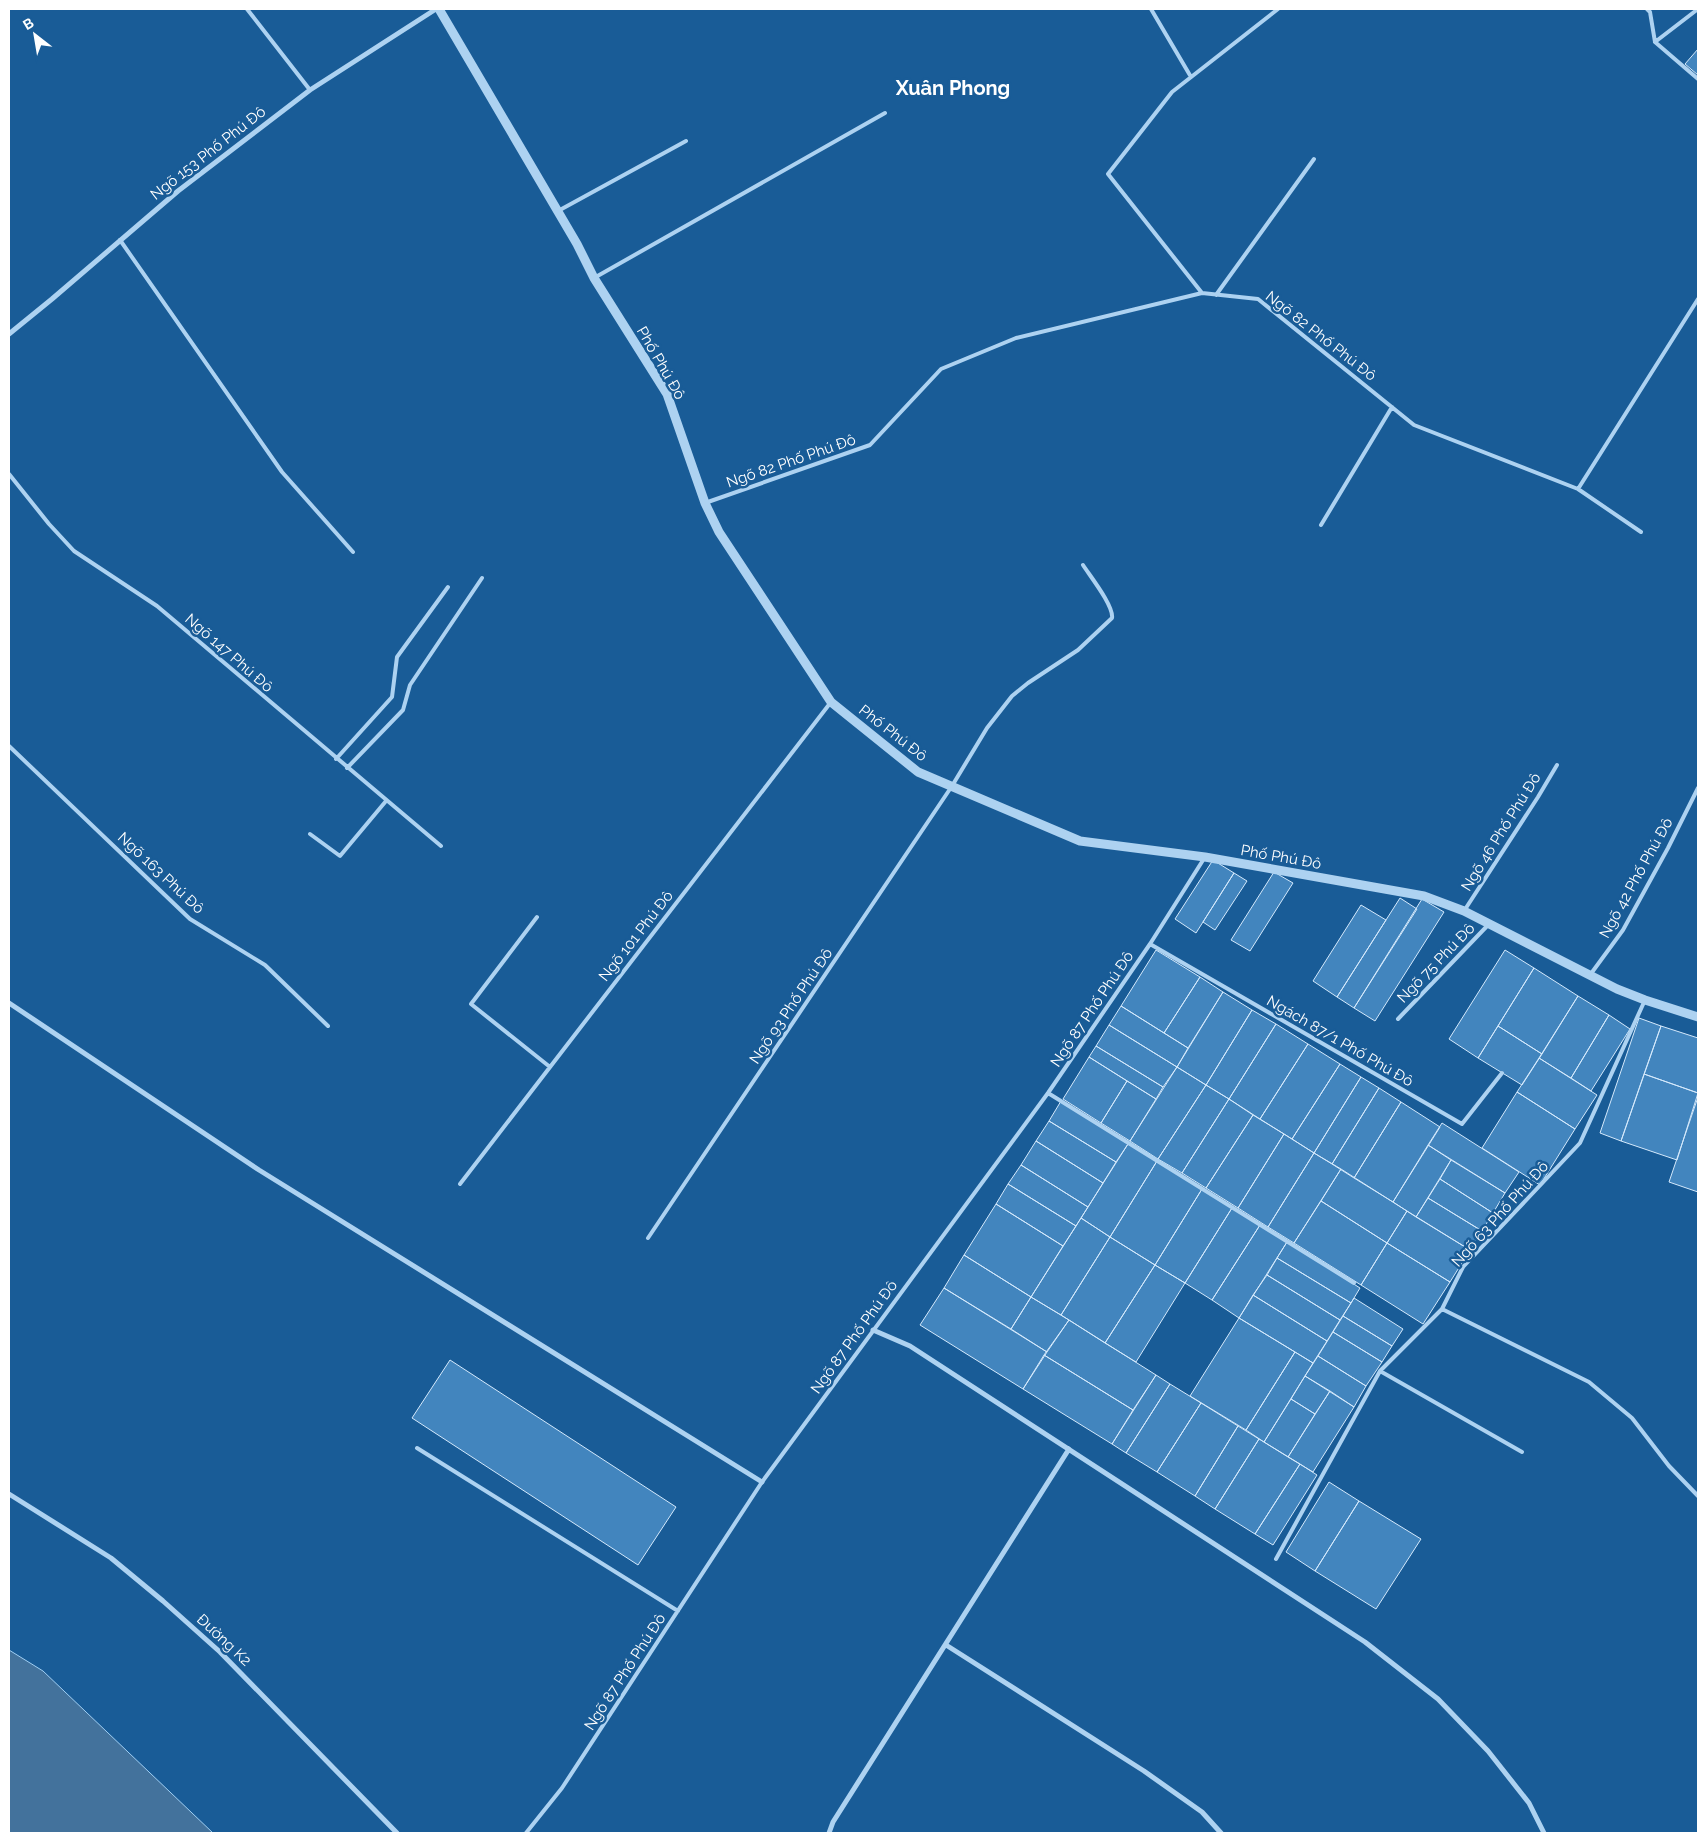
<svg xmlns="http://www.w3.org/2000/svg" width="1707" height="1842" font-family="Raleway,sans-serif">
<style>
.water{fill:#43729c;stroke:#9fcef3}
.building{fill:#4285be;stroke:#d4e9fc}
.lines{fill:none;stroke-linecap:round;stroke-linejoin:round}
.service{stroke:#add2f1;stroke-width:4}
.minor{stroke:#add2f1;stroke-width:5}
.tertiary{stroke:#add2f1;stroke-width:9}
.labels{text-anchor:middle;stroke-width:5;stroke-linejoin:round;paint-order:stroke}
.street-label{font-size:15px;fill:#fff;stroke:#195c97}
.district-label{font-size:20px;font-weight:bold;fill:#fff;stroke:#195c97}
</style>
<rect width="100%" height="100%" fill="#195c97"/>
<path class="water" d="M9,1650L43,1671L213,1833H9Z"/>
<path class="building" d="M1698,49V75L1685,64Z
M1213,860L1234,873L1196,933L1175,919Z
M1274,872L1293,883L1250,951L1231,940Z
M1234,873L1247,881L1215,930L1203,922Z
M1400,898L1417,909L1354,1008L1337,997Z
M1422,899L1444,912L1375,1021L1354,1008Z
M1361,905L1386,920L1337,997L1313,981Z
M1156,950L1200,977L1164,1033L1121,1006Z
M1505,950L1534,968L1478,1058L1449,1039Z
M1534,968L1578,996L1542,1054L1498,1026Z
M1200,977L1223,992L1188,1048L1164,1033Z
M1223,992L1252,1010L1206,1085L1177,1067Z
M1578,996L1609,1015L1571,1078L1539,1058Z
M1121,1006L1188,1048L1177,1067L1109,1025Z
M1252,1010L1276,1024L1229,1099L1206,1085Z
M1609,1015L1630,1029L1591,1091L1571,1078Z
M1639,1018L1661,1026L1621,1141L1600,1133Z
M1276,1024L1308,1044L1260,1119L1229,1099Z
M1109,1025L1177,1067L1163,1087L1096,1046Z
M1498,1026L1542,1054L1522,1085L1478,1058Z
M1661,1026L1698,1038V1093L1644,1074Z
M1308,1044L1340,1064L1292,1139L1260,1119Z
M1096,1046L1163,1087L1156,1099L1089,1057Z
M1089,1057L1127,1081L1101,1123L1063,1099Z
M1539,1058L1597,1095L1575,1129L1517,1092Z
M1340,1064L1361,1077L1314,1153L1292,1139Z
M1177,1067L1206,1085L1158,1159L1130,1141Z
M1644,1074L1698,1093L1677,1160L1621,1141Z
M1361,1077L1379,1088L1332,1164L1314,1153Z
M1127,1081L1156,1099L1130,1141L1101,1123Z
M1206,1085L1229,1099L1182,1173L1158,1159Z
M1379,1088L1401,1102L1354,1178L1332,1164Z
M1517,1092L1575,1129L1540,1185L1482,1148Z
M1698,1097V1192L1669,1182Z
M1229,1099L1253,1115L1206,1188L1182,1173Z
M1061,1101L1128,1144L1116,1162L1049,1121Z
M1401,1102L1440,1127L1393,1202L1354,1178Z
M1253,1115L1284,1134L1238,1208L1206,1188Z
M1049,1121L1116,1162L1103,1183L1036,1141Z
M1442,1123L1519,1172L1505,1193L1428,1145Z
M1284,1134L1314,1153L1268,1227L1238,1208Z
M1036,1141L1103,1183L1088,1207L1021,1165Z
M1128,1144L1157,1161L1110,1237L1081,1218Z
M1428,1145L1451,1160L1416,1217L1393,1202Z
M1314,1153L1341,1169L1294,1243L1268,1227Z
M1451,1160L1505,1193L1493,1213L1440,1179Z
M1157,1161L1202,1189L1155,1265L1110,1237Z
M1021,1165L1088,1207L1076,1226L1008,1184Z
M1341,1169L1407,1211L1387,1243L1321,1201Z
M1440,1179L1493,1213L1482,1231L1428,1198Z
M1008,1184L1076,1226L1063,1246L996,1204Z
M1202,1189L1232,1208L1185,1283L1155,1265Z
M1428,1198L1482,1231L1470,1250L1416,1217Z
M1321,1201L1387,1243L1361,1285L1294,1243Z
M996,1204L1063,1246L1031,1297L964,1255Z
M1232,1208L1260,1225L1212,1300L1185,1283Z
M1407,1211L1470,1250L1450,1282L1387,1243Z
M1081,1218L1110,1237L1061,1315L1031,1297Z
M1260,1225L1287,1242L1239,1318L1212,1300Z
M1110,1237L1155,1265L1105,1343L1061,1315Z
M1287,1242L1360,1288L1351,1303L1277,1258Z
M1387,1243L1450,1282L1423,1324L1361,1285Z
M964,1255L1031,1297L1011,1329L944,1288Z
M1277,1258L1351,1303L1340,1320L1267,1275Z
M1155,1265L1185,1283L1136,1362L1105,1343Z
M1267,1275L1340,1320L1327,1341L1253,1295Z
M944,1288L1047,1352L1023,1389L920,1325Z
M1253,1295L1327,1341L1313,1363L1239,1318Z
M1031,1297L1069,1320L1047,1352L1011,1329Z
M1354,1298L1403,1329L1392,1346L1343,1316Z
M1343,1316L1392,1346L1382,1362L1333,1332Z
M1239,1318L1295,1352L1246,1430L1190,1396Z
M1069,1320L1156,1375L1133,1410L1044,1355Z
M1333,1332L1382,1362L1366,1386L1318,1356Z
M1295,1352L1313,1363L1264,1442L1246,1430Z
M1044,1355L1133,1410L1112,1444L1023,1389Z
M1318,1356L1366,1386L1354,1407L1305,1376Z
M450,1360L676,1507L638,1565L412,1418Z
M1156,1375L1170,1384L1126,1453L1112,1444Z
M1305,1376L1330,1391L1315,1414L1291,1399Z
M1170,1384L1201,1403L1157,1472L1126,1453Z
M1330,1391L1354,1407L1313,1472L1288,1457Z
M1291,1399L1315,1414L1288,1457L1264,1442Z
M1201,1403L1238,1426L1195,1496L1157,1472Z
M1238,1426L1259,1439L1215,1509L1195,1496Z
M1259,1439L1300,1464L1255,1534L1215,1509Z
M1300,1464L1317,1475L1273,1545L1255,1534Z
M1329,1482L1359,1501L1315,1571L1286,1552Z
M1359,1501L1421,1539L1376,1609L1315,1571Z"/>
<g class="lines">
<path class="service" d="M247,9L310,90
M1151,9L1191,77
M1647,9L1650,12L1655,42L1698,79
M1655,42L1698,9
M558,211L686,141
M120,240L282,472L353,552
M594,278L885,113
M1202,293L1108,174L1172,92L1278,9
M1216,295L1314,159
M9,474L49,524L74,551L157,606L441,846
M1578,489L1698,299
M705,503L870,445L941,369L1016,338L1202,293L1258,299L1414,425L1578,489L1641,532
M1321,525L1392,407
M9,746L190,919L265,965L328,1026
M336,759L392,697L397,657L448,587
M347,768L403,710L410,685L482,578
M310,834L340,856L386,801
M1464,911L1538,797L1557,765
M537,917L471,1004L550,1067
M1150,944L1462,1124L1502,1073
M1590,975L1623,930L1668,848L1698,788
M1398,1019L1489,924
M1048,1093L1354,1283
M460,1184L831,702
M648,1238L952,786L987,728L1012,696L1028,683L1078,650L1112,618C1114,606 1090,576 1083,565
M1442,1309L1589,1382L1632,1418L1669,1466L1698,1496
M1380,1371L1522,1452
M417,1448L678,1611
M1276,1559L1380,1371L1442,1309L1463,1267L1580,1143L1645,1000
M526,1833L562,1788L762,1482L1048,1093L1150,944L1205,857"/>
<path class="minor" d="M9,334L52,299L178,191L310,90L436,9
M9,1003L259,1170L762,1482
M873,1330L910,1346L1365,1642L1438,1699L1488,1751L1529,1803L1544,1833
M9,1494L111,1558L163,1601L220,1652L397,1833
M946,1645L1144,1771L1202,1812L1221,1833
M829,1833L833,1822L1069,1449"/>
<path class="tertiary" d="M439,9L577,244L594,278L667,394L705,503L719,532L831,702L918,772L1080,841L1205,857L1424,896L1464,911L1617,989L1645,1000L1698,1017"/>
</g>
<g class="labels">
<g class="street-label">
<text transform="translate(208 153) rotate(-38)" y="5">Ngõ 153 Phố Phú Đô</text>
<text transform="translate(1321 336) rotate(38)" y="5">Ngõ 82 Phố Phú Đô</text>
<text transform="translate(661 363) rotate(60)" y="5">Phố Phú Đô</text>
<text transform="translate(791 461) rotate(-19)" y="5">Ngõ 82 Phố Phú Đô</text>
<text transform="translate(229 653) rotate(41)" y="5">Ngõ 147 Phú Đô</text>
<text transform="translate(893 733) rotate(38)" y="5">Phố Phú Đô</text>
<text transform="translate(1501 832) rotate(-58)" y="5">Ngõ 46 Phố Phú Đô</text>
<text transform="translate(1281 857) rotate(10)" y="5">Phố Phú Đô</text>
<text transform="translate(161 873) rotate(43)" y="5">Ngõ 163 Phú Đô</text>
<text transform="translate(1636 878) rotate(-61)" y="5">Ngõ 42 Phố Phú Đô</text>
<text transform="translate(636 936) rotate(-52)" y="5">Ngõ 101 Phú Đô</text>
<text transform="translate(1436 963) rotate(-46)" y="5">Ngõ 75 Phú Đô</text>
<text transform="translate(791 1006) rotate(-56)" y="5">Ngõ 93 Phố Phú Đô</text>
<text transform="translate(1092 1009) rotate(-56)" y="5">Ngõ 87 Phố Phú Đô</text>
<text transform="translate(1340 1041) rotate(30)" y="5">Ngách 87/1 Phố Phú Đô</text>
<text transform="translate(1500 1214) rotate(-48)" y="5">Ngõ 63 Phố Phú Đô</text>
<text transform="translate(854 1337) rotate(-54)" y="5">Ngõ 87 Phố Phú Đô</text>
<text transform="translate(224 1640) rotate(43)" y="5">Đường K2</text>
<text transform="translate(625 1672) rotate(-57)" y="5">Ngõ 87 Phố Phú Đô</text>
</g>
<g class="district-label">
<text x="953" y="95">Xuân Phong</text>
</g>
</g>
<rect width="1707" height="1842" fill="none" stroke="#ffffff" stroke-width="20"/>
<g transform="translate(35 35) rotate(329)" stroke="#195c97" stroke-width="4" paint-order="stroke">
<path d="M0-4L9 19L0 12L-9 19Z" fill="#ffffff"/>
<text y="-8" font-size="14" font-weight="bold" text-anchor="middle" fill="#ffffff">B</text>
</g>
</svg>
